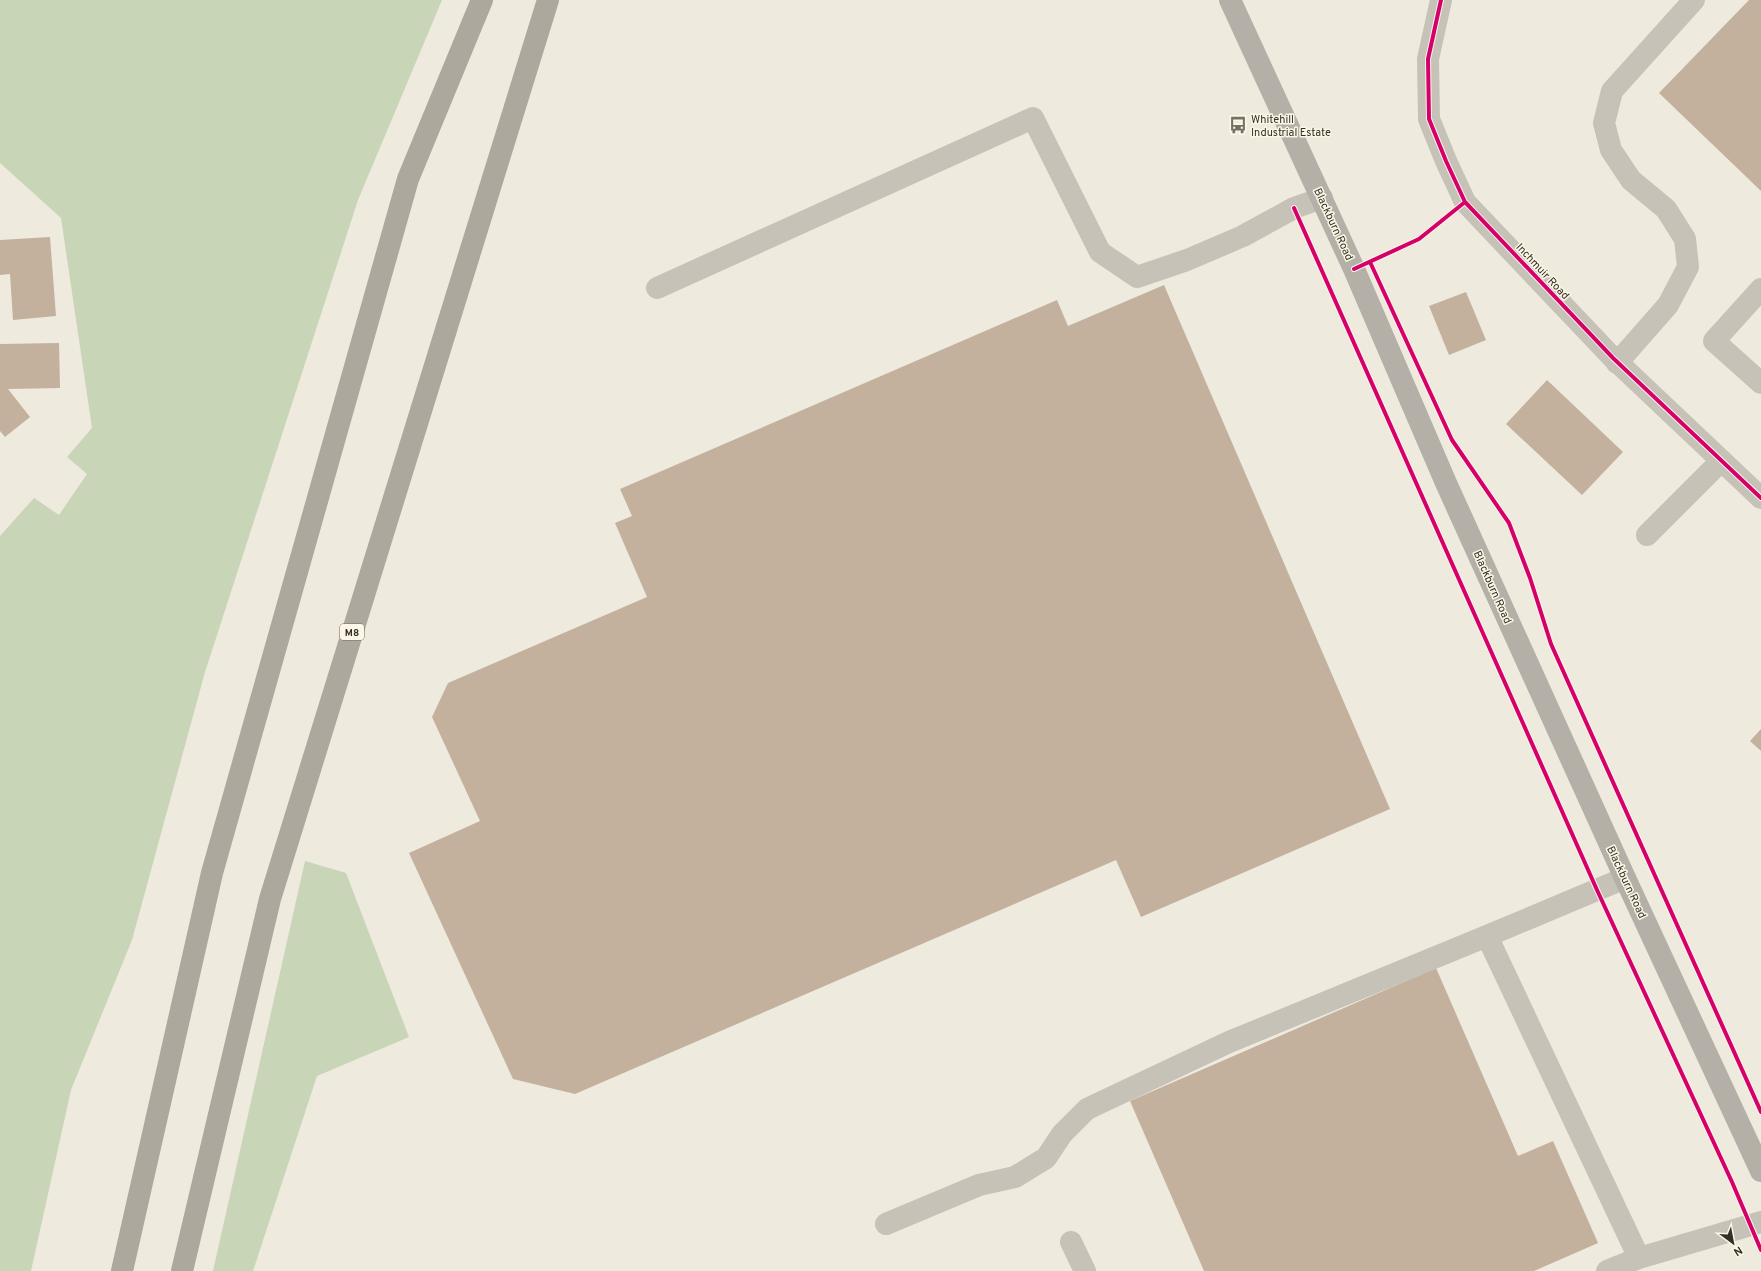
<svg xmlns="http://www.w3.org/2000/svg" width="1761" height="1271" font-family="Overpass,sans-serif">
<style>
.green{fill:#c9d5b7}
.building{fill:#c3b19e}
.lines{fill:none;stroke-linecap:round;stroke-linejoin:round}
.minor{stroke:#c6c2b8;stroke-width:22}
.major{stroke:#b5b0a7;stroke-width:22}
.highway{stroke:#ada89e;stroke-width:22}
.cycleway-casing{stroke:#fbf6e5;stroke-width:6}
.cycleway{stroke:#d6006c;stroke-width:4}
.labels{text-anchor:middle;stroke-width:3;stroke-linejoin:round;paint-order:stroke}
.shield{fill:#fbf6e5;stroke:#726b5f;stroke-width:1}
.shield-label{font-size:10px;font-weight:bold;fill:#372f26}
.poi-label{font-size:11px;fill:#372f26;stroke:#fbf6e5;text-anchor:start}
.street-label{font-size:11px;fill:#372f26;stroke:#fbf6e5}
</style>
<rect width="100%" height="100%" fill="#eeeade"/>
<path class="green" d="M0,0H442L358,200L205,672L132,940L71,1090L31,1271H0V536L34,498L59,515L87,474L67,457L92,428L61,218L0,163Z
M305,861L346,873L409,1037L317,1076L253,1271H213Z"/>
<path class="building" d="M1749,0H1761V191L1659,93Z
M50,237L56,316L13,320L10,274L0,275V240Z
M1164,285L1390,809L1141,917L1116,860L575,1094L513,1079L409,853L480,821L432,717L448,683L647,597L615,523L632,516L620,489L1057,300L1068,326Z
M1466,292L1486,340L1449,355L1429,306Z
M59,343L60,388L8,389L30,417L5,437L0,431V344Z
M1547,380L1623,452L1582,495L1506,424Z
M1761,729V751L1750,741Z
M1436,968L1518,1156L1553,1141L1598,1243L1534,1271H1204L1130,1101Z"/>
<g class="lines">
<path class="minor" d="M1441,0L1428,59L1429,119L1446,161L1465,202L1613,358L1761,498
M657,288L1033,118L1100,252L1137,277L1187,260L1243,236L1294,208L1322,198
M1761,289L1714,341L1761,383
M1617,363L1668,305L1688,267L1685,239L1666,209L1631,180L1611,150L1604,123L1612,91L1694,0
M1647,535L1721,461
M1625,878L1487,936L1639,1258L1761,1222
M886,1224L979,1185L1015,1177L1046,1158L1062,1134L1087,1109L1229,1042L1487,936
M1071,1242L1085,1271
M1607,1271L1639,1258"/>
<path class="major" d="M1230,0L1354,269L1446,483L1625,878L1761,1171"/>
<path class="highway" d="M122,1271L212,873L408,179L482,0
M182,1271L270,899L548,0"/>
<g class="cycleway-casing">
<path id="cycleway" d="M1441,0L1428,59L1429,119L1446,161L1465,202L1613,358L1761,498
M1294,208L1597,890L1732,1182L1761,1250
M1370,262L1452,440L1509,523L1530,578L1551,644L1761,1112
M1354,269L1419,239L1465,202"/>
</g>
<use href="#cycleway" class="cycleway"/>
</g>
<defs>
<g id="bus-bare" transform="scale(1.38)"><path d="M-5-6H5V4H4V6H2V4H-2V6H-4V4H-5ZM-3.5-4V0h7V-4ZM-3.5 1.2v1.5H-2V1.2ZM2 1.2v1.5H3.5V1.2Z" fill="#777066" stroke="#fbf6e5" stroke-width="2.5" paint-order="stroke"/></g>
</defs>
<g fill-rule="evenodd">
<use href="#bus-bare" x="1238" y="125"/>
</g>
<g class="labels">
<rect class="shield" x="340" y="624" width="24" height="16" rx="3"/>
<g class="shield-label">
<text x="352" y="636">M8</text>
</g>
<g class="poi-label">
<text x="1251" y="123">Whitehill<tspan x="1251" dy="13">Industrial Estate</tspan></text>
</g>
<g class="street-label">
<text transform="translate(1334 224) rotate(65)" y="4">Blackburn Road</text>
<text transform="translate(1543 271) rotate(47)" y="4">Inchmuir Road</text>
<text transform="translate(1493 587) rotate(66)" y="4">Blackburn Road</text>
<text transform="translate(1627 882) rotate(65)" y="4">Blackburn Road</text>
</g>
</g>
<g transform="translate(1733 1243) rotate(148)" stroke="#fbf6e5" stroke-width="3" paint-order="stroke">
<path d="M0-3L7 15L0 10L-7 15Z" fill="#372f26"/>
<text y="-6" font-size="11" font-weight="bold" text-anchor="middle" fill="#372f26">N</text>
</g>
</svg>
